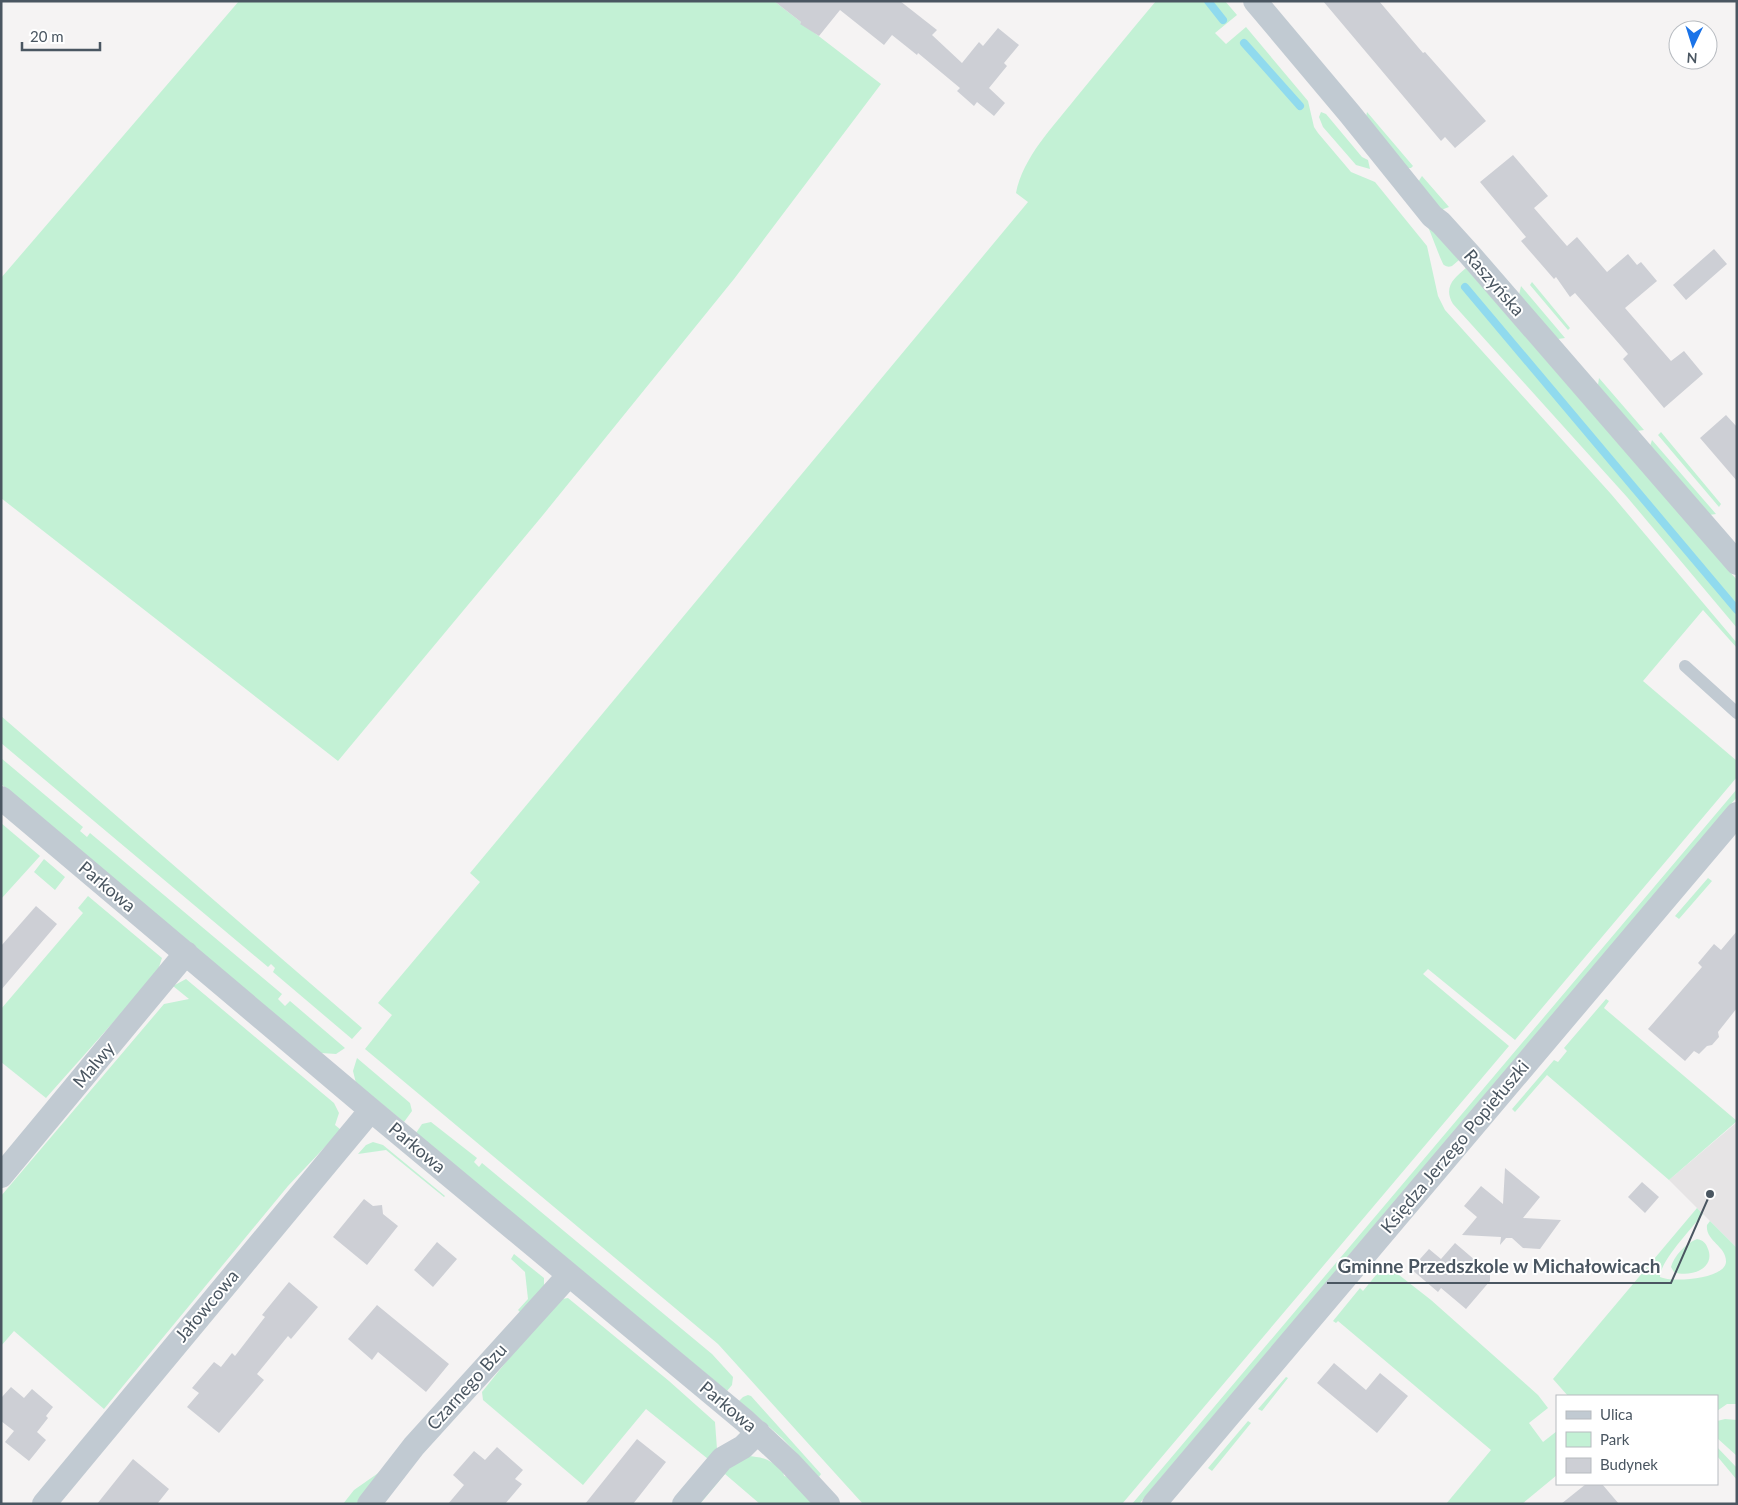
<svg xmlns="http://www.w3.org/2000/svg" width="1738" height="1505" font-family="Lato,sans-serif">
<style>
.education{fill:#e6e4e5}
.green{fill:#c3f1d5}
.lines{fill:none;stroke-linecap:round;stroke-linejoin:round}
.stream{stroke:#90daee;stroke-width:8}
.building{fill:#cdcfd5}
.lane{stroke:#c1cad2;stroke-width:12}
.street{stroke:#c1cad2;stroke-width:24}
.labels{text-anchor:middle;stroke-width:4;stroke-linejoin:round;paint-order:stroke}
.street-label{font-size:18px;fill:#4a5661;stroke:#fff}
.leader{fill:none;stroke:#4a5661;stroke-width:2}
.callout-dot{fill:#4a5661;stroke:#fff;stroke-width:2}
.callout-label{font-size:19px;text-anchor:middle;font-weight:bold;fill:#4a5661;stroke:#fff;stroke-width:4;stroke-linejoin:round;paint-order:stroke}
</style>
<rect width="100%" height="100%" fill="#f5f3f3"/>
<path class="education" d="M1737,1122V1248L1669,1180Z"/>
<path class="green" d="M239,1H774L801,22L800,24H803L881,84L734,279L543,515L338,761L1,498V278Z
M1156,1H1225L1237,15L1215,33L1226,44L1246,27L1308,101L1314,127L1318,133L1351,172L1375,182L1427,246L1438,296L1445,310L1611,494L1737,643V648L1703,610L1643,681L1737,761V777L1515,1040L1428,969L1423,974L1509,1046L1122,1504H863L718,1344L365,1049L392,1015L378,1003L480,882L470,873L1028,202L1016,193C1023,157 1053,127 1075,99C1102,66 1129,33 1156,1Z
M1321,112L1326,114L1362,157L1368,160L1370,169L1356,165L1323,127L1319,117Z
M1367,112L1413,166L1411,168H1407L1366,117Z
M1422,176L1449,207L1441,210L1418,182Z
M1428,227L1434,232L1459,260L1452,266C1449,267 1447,267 1444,265C1442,264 1431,233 1428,227Z
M1466,268L1737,580V628L1627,497L1453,304C1443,287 1454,278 1466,268Z
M1532,282L1570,328L1568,330L1530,285Z
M1521,286L1565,338L1558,339L1519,295Z
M1599,378L1644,430L1637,431L1598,385Z
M1661,432L1721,504L1719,507L1658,435Z
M1652,440L1716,514L1709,515L1650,446Z
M1,716L362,1028L352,1039L273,972L275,968L271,964L268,967L1,743Z
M1,758L83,827L80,831L87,837L90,833L282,994L278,999L285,1006L290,1001L345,1048L336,1054L321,1053L1,784Z
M1737,789V797L1139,1504H1132Z
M1,823L40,856L1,899Z
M44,859L65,877L55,890L34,872Z
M1708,878L1712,881L1679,919L1675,916Z
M88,896L162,958L157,973L46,1098L1,1062V1009L83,913L78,908Z
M186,979L334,1103L339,1113L335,1125L341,1130L288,1186L104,1409L14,1331L1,1346V1196L164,1004L189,999L173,986Z
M1606,999L1609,1001L1604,1008L1737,1121L1669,1180L1547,1075L1515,1112L1512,1109L1554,1060L1558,1062L1567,1051L1564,1048Z
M357,1058L410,1103L412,1111L404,1122L356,1083L353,1071Z
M431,1122L477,1158L474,1162L479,1167L482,1163L712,1354L733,1377L732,1385L727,1391L416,1133L422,1124Z
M373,1142L383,1145L445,1196L444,1197L386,1150L358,1154L366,1145Z
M1697,1208L1703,1214C1693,1227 1660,1261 1660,1277C1672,1283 1727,1279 1726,1261C1726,1246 1705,1241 1707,1225L1710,1221L1737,1248V1404H1727L1717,1411V1396H1568L1553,1379Z
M1697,1239C1703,1240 1706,1243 1708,1249C1716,1269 1689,1278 1674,1272L1671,1267C1674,1256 1686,1243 1697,1239Z
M514,1254L544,1278V1286L522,1314L518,1310L528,1299L525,1272L511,1259Z
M1385,1264L1431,1300L1538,1395L1548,1408L1529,1423L1543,1442L1557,1431V1475L1522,1504H1446L1491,1450L1338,1321L1336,1323L1333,1321L1360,1288L1363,1291Z
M568,1298L669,1381L715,1422L717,1449L708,1459L646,1409L583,1485L483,1400L482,1392L534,1327L562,1299Z
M1286,1377L1288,1378L1262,1411L1258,1409Z
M748,1395L751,1396L821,1474L819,1477L782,1438L739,1401L743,1397Z
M1725,1419L1737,1420V1456L1717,1438V1421Z
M1248,1421L1251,1423L1212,1471L1208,1468Z
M1717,1447L1737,1468V1480L1717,1456Z
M746,1456C764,1457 769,1459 783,1471L784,1476L789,1477L813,1504H760L725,1474L700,1504H694L725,1467Z
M384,1469L357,1504H343L354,1490Z"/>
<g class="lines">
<path class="stream" d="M1208,1L1223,20
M1244,43L1300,106
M1465,287L1737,610"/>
</g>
<path class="building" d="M774,1H900L937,30L932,35L962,63L979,42L983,46L998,28L1019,45L1004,63L1007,66L989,88L1005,103L994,116L977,102L974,106L957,91L960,88L918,53L917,55L892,35L884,45L840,10L819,36L800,24L801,22Z
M1323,1H1379L1423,53L1425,52L1486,121L1455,148L1445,137L1441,141Z
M1513,155L1548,196L1534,208L1567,246L1577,237L1607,272L1628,254L1637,265L1641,262L1657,281L1625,308L1671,361L1684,351L1703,374L1664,408L1623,359L1628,354L1575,293L1570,297L1556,277L1554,279L1521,241L1526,237L1480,182Z
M1714,249L1727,264L1686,300L1673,285Z
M1726,415L1737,427V481L1700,438Z
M36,906L57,924L1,990V946Z
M1737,931V1008L1718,1032L1719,1037L1712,1045L1707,1046L1699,1054L1694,1051L1685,1061L1648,1029L1702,967L1698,963L1714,944L1721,950Z
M1505,1168L1540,1197L1523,1218L1561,1220L1540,1249L1523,1248L1512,1238H1506L1500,1245L1501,1237L1462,1235L1477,1217L1464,1206L1481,1186L1503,1204Z
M1642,1182L1659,1197L1645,1213L1628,1197Z
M364,1199L373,1206L382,1205L383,1214L398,1226L367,1265L333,1237Z
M437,1242L457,1259L433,1287L414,1270Z
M1455,1243L1490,1273V1281L1466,1309L1441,1288L1438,1292L1411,1269L1429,1249L1441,1259Z
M289,1282L318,1307L291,1339L288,1336L257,1374L264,1380L219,1433L187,1407L199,1393L192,1388L214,1362L221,1367L232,1353L235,1356L265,1317L262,1315Z
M377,1305L449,1364L426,1392L378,1352L372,1360L348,1339Z
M1334,1363L1366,1390L1380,1373L1408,1396L1377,1433L1317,1383Z
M11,1387L24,1398L32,1389L53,1407L46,1416L48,1418L37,1432L46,1440L29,1461L5,1442L14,1431L1,1421V1398Z
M637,1439L666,1462L633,1504H585Z
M497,1447L523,1470L515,1479L522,1484L505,1504H448L464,1485L453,1475L474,1451L485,1460Z
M133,1459L169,1489L157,1504H97Z
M1586,1484H1602L1619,1504H1561Z"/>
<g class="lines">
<path class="lane" d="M1685,666L1737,713"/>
<path class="street" d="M1255,1L1350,114L1432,216L1441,223L1470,255L1737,563
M1,798L371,1110L745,1421L790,1463L828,1504
M1,1176L186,953
M44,1504L371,1110
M369,1504L414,1446L569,1275
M684,1504L722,1459L743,1447L758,1432
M1154,1504L1737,814"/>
</g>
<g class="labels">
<g class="street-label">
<text transform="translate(1494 283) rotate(49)" y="6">Raszyńska</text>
<text transform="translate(107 887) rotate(40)" y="6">Parkowa</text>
<text transform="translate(94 1065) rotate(-50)" y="6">Malwy</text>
<text transform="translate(1455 1147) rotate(-50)" y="6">Księdza Jerzego Popiełuszki</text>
<text transform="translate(417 1148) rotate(40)" y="6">Parkowa</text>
<text transform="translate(207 1306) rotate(-50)" y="6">Jałowcowa</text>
<text transform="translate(467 1387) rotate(-48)" y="6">Czarnego Bzu</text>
<text transform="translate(728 1407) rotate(40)" y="6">Parkowa</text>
</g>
</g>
<path class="leader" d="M1710 1194L1671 1283H1327"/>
<circle class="callout-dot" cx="1710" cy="1194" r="5"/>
<g class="callout-label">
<text x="1499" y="1273">Gminne Przedszkole w Michałowicach</text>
</g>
<rect width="1738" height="1505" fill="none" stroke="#4a5661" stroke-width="5"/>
<rect x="1556" y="1395" width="162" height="90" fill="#ffffff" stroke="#b7bbc0"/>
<rect x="1566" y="1411" width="25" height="8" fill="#c1cad2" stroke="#b7bbc0"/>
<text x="1600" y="1420" font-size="15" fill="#4a5661">Ulica</text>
<rect x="1566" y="1432" width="25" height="15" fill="#c3f1d5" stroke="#b7bbc0"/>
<text x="1600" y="1445" font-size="15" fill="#4a5661">Park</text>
<rect x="1566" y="1458" width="25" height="15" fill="#cdcfd5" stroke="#b7bbc0"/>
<text x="1600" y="1470" font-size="15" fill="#4a5661">Budynek</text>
<g transform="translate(1693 45) rotate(184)"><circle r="24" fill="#ffffff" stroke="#b7bbc0"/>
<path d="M0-4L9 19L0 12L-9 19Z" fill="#1a73e8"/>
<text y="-8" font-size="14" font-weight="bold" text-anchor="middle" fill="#4a5661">N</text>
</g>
<path d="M22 42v8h78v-8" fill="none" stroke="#4a5661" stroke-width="2.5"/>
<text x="30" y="42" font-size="15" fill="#4a5661" stroke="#ffffff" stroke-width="4" paint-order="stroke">20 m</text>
</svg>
